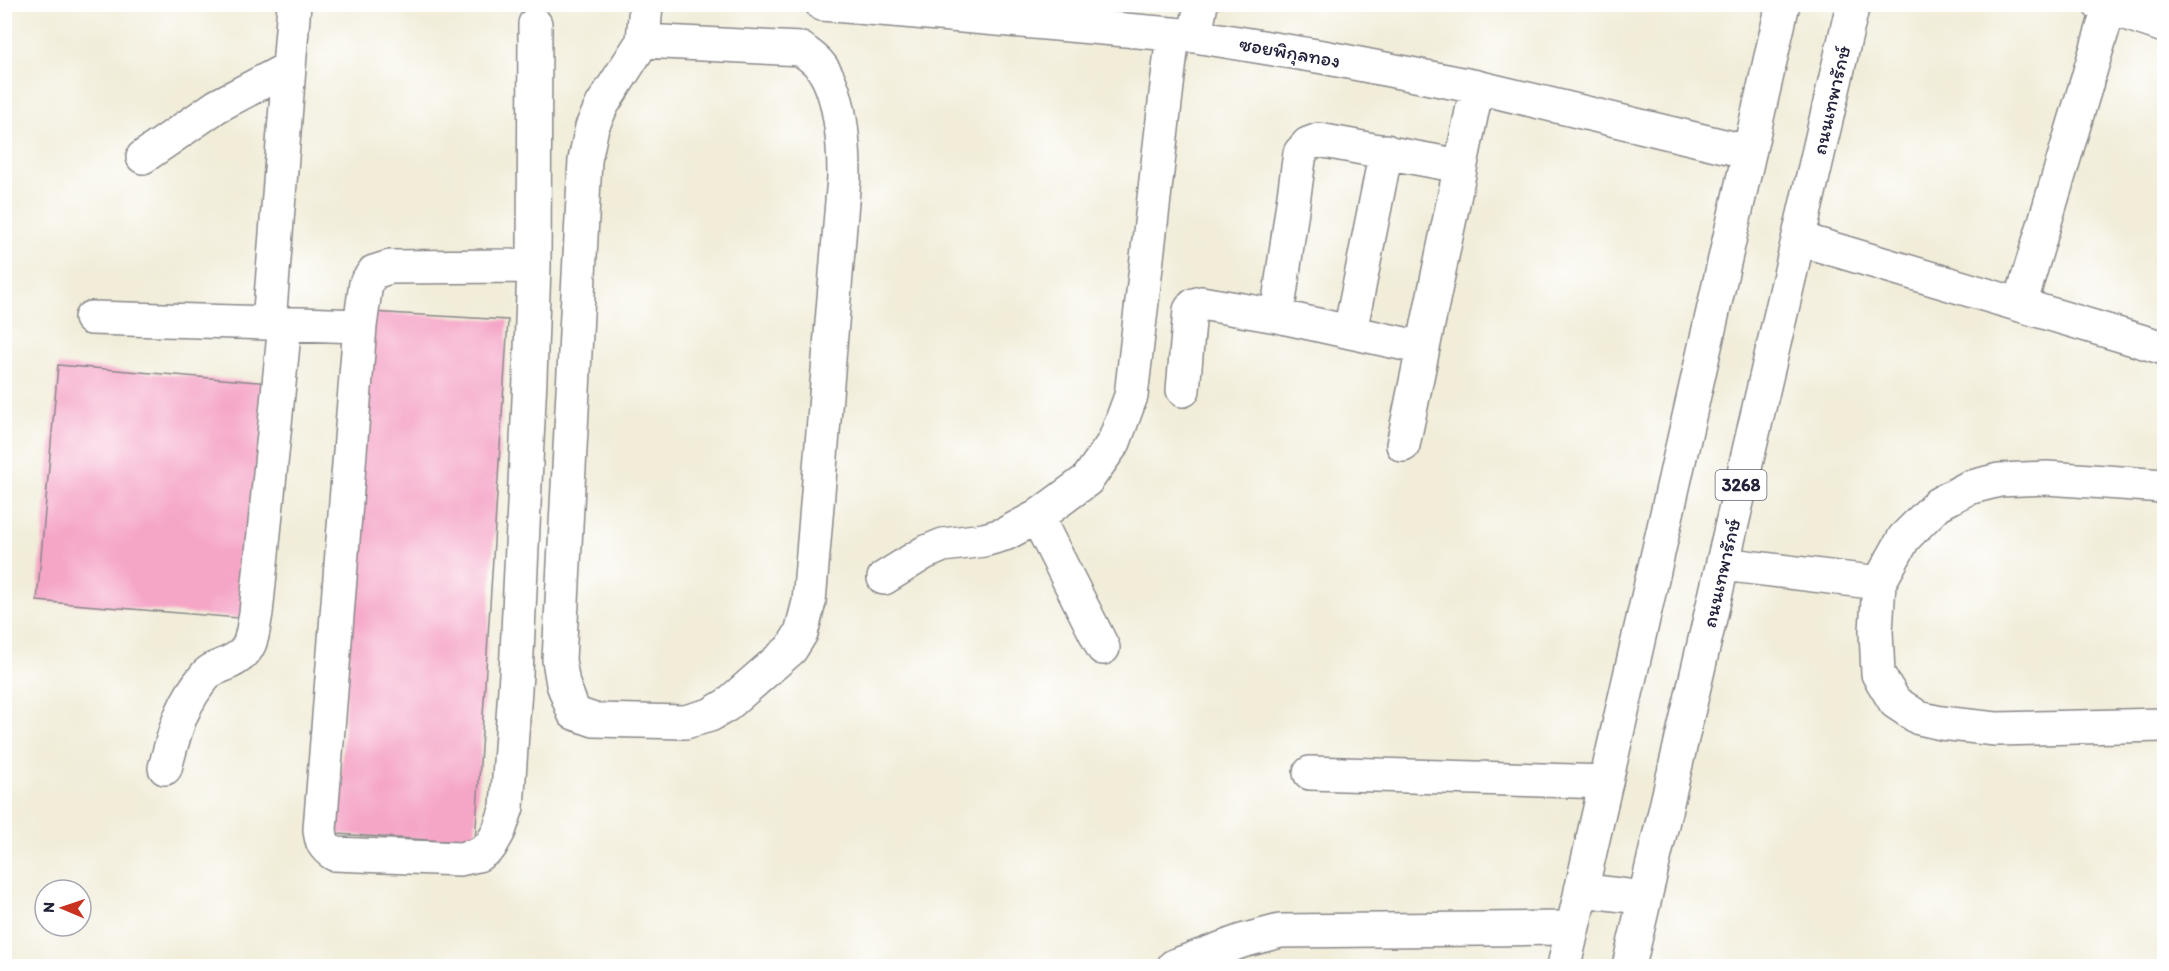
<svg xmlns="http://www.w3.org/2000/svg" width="2169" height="971" font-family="Itim,'Playpen Sans Thai',sans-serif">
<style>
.building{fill:#f5a6c7}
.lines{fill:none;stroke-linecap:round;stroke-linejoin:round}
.minor-casing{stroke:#8a888a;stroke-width:36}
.major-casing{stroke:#8a888a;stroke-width:36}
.minor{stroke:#fff;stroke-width:33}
.major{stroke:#fff;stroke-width:33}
.labels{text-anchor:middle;stroke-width:4.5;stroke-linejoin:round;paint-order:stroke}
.shield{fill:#fff;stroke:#646476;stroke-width:1.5}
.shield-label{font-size:18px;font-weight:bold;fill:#22223b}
.street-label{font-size:20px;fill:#22223b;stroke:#fff}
</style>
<rect width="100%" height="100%" fill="#fff"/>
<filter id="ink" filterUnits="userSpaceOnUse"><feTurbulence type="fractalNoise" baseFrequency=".0167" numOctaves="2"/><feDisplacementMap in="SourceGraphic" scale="12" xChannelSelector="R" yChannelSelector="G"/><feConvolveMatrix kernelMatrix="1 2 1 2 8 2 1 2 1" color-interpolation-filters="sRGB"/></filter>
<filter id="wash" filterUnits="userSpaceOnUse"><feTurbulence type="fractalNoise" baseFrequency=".008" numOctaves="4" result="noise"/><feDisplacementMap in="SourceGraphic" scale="24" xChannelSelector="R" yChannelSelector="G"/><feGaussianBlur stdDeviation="1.35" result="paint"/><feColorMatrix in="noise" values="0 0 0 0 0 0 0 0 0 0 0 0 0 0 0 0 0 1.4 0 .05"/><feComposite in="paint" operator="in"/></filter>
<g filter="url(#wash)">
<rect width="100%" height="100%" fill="#f1edd9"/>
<g id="blocks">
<path class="building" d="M370,312L508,320L475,843L337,834Z
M58,365L270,383L250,619L37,601Z"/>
</g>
</g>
<g filter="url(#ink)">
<use href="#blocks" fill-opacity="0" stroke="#8a888a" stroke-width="1.5"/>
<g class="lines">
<g class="minor-casing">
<path id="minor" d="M294,4L269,323L360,326L320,829C321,842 324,847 334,854L460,859L478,855L490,847L499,831L507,807L516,674L530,378L534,266L535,24
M822,4L1195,36L1323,57L1477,87L1749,152
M2099,4L2164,26
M1195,36L1201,4
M643,41L801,49C807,54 814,58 819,64C841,90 844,145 844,177L809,602L801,633L791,649L727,705L710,715L685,722L594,720L574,713L563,684L559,660L585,160L592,127L602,105L643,41L646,4
M143,157L217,106L289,68
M1799,239L2164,348
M2020,305L2109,8
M91,318L269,323
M360,326L366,283L374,272L390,267L534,266
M1350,332L1386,151
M1423,348L1277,316L1300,153L1308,144L1319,140L1460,166
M1183,390L1190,310L1194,305L1201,303L1277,316
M1403,445L1477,87
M2164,486L2047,478L1999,480L1968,488L1938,504L1904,538L1879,583L1876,631L1878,674L1895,702L1919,718L1941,723L1996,729L2164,725
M1037,517L1103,648
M1723,564L1879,583
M884,578L924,553L943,545L984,540L1005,534L1037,517L1087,480L1114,442L1131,396L1173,34
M165,768C175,732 180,705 206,675C210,670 219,667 226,664C253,652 251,640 256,613L285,324
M1310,773L1606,782
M1174,966L1242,941L1280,931L1571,928"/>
</g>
<g class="major-casing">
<path id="major" d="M1581,890L1645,898
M1564,966L1783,4
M1629,966L1853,4"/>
</g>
<use href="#minor" class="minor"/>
<use href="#major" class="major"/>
</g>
</g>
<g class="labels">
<rect class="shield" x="1715.5" y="470" width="51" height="30" rx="4.5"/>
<g class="shield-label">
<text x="1741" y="491">3268</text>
</g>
<g class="street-label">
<text transform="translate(1290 52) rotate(10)" y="7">ซอยพิกุลทอง</text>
<text transform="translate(1831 100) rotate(-77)" y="7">ถนนเทพารักษ์</text>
<text transform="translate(1721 573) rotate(-77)" y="7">ถนนเทพารักษ์</text>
</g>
</g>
<rect width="2169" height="971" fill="none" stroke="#fff" stroke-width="24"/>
<g transform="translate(63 908) rotate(272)"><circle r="28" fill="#ffffff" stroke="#a7a7b1" stroke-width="1.5"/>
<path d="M0-4.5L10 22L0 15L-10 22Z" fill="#c8321e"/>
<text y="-9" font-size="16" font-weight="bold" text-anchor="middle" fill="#22223b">N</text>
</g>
</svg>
